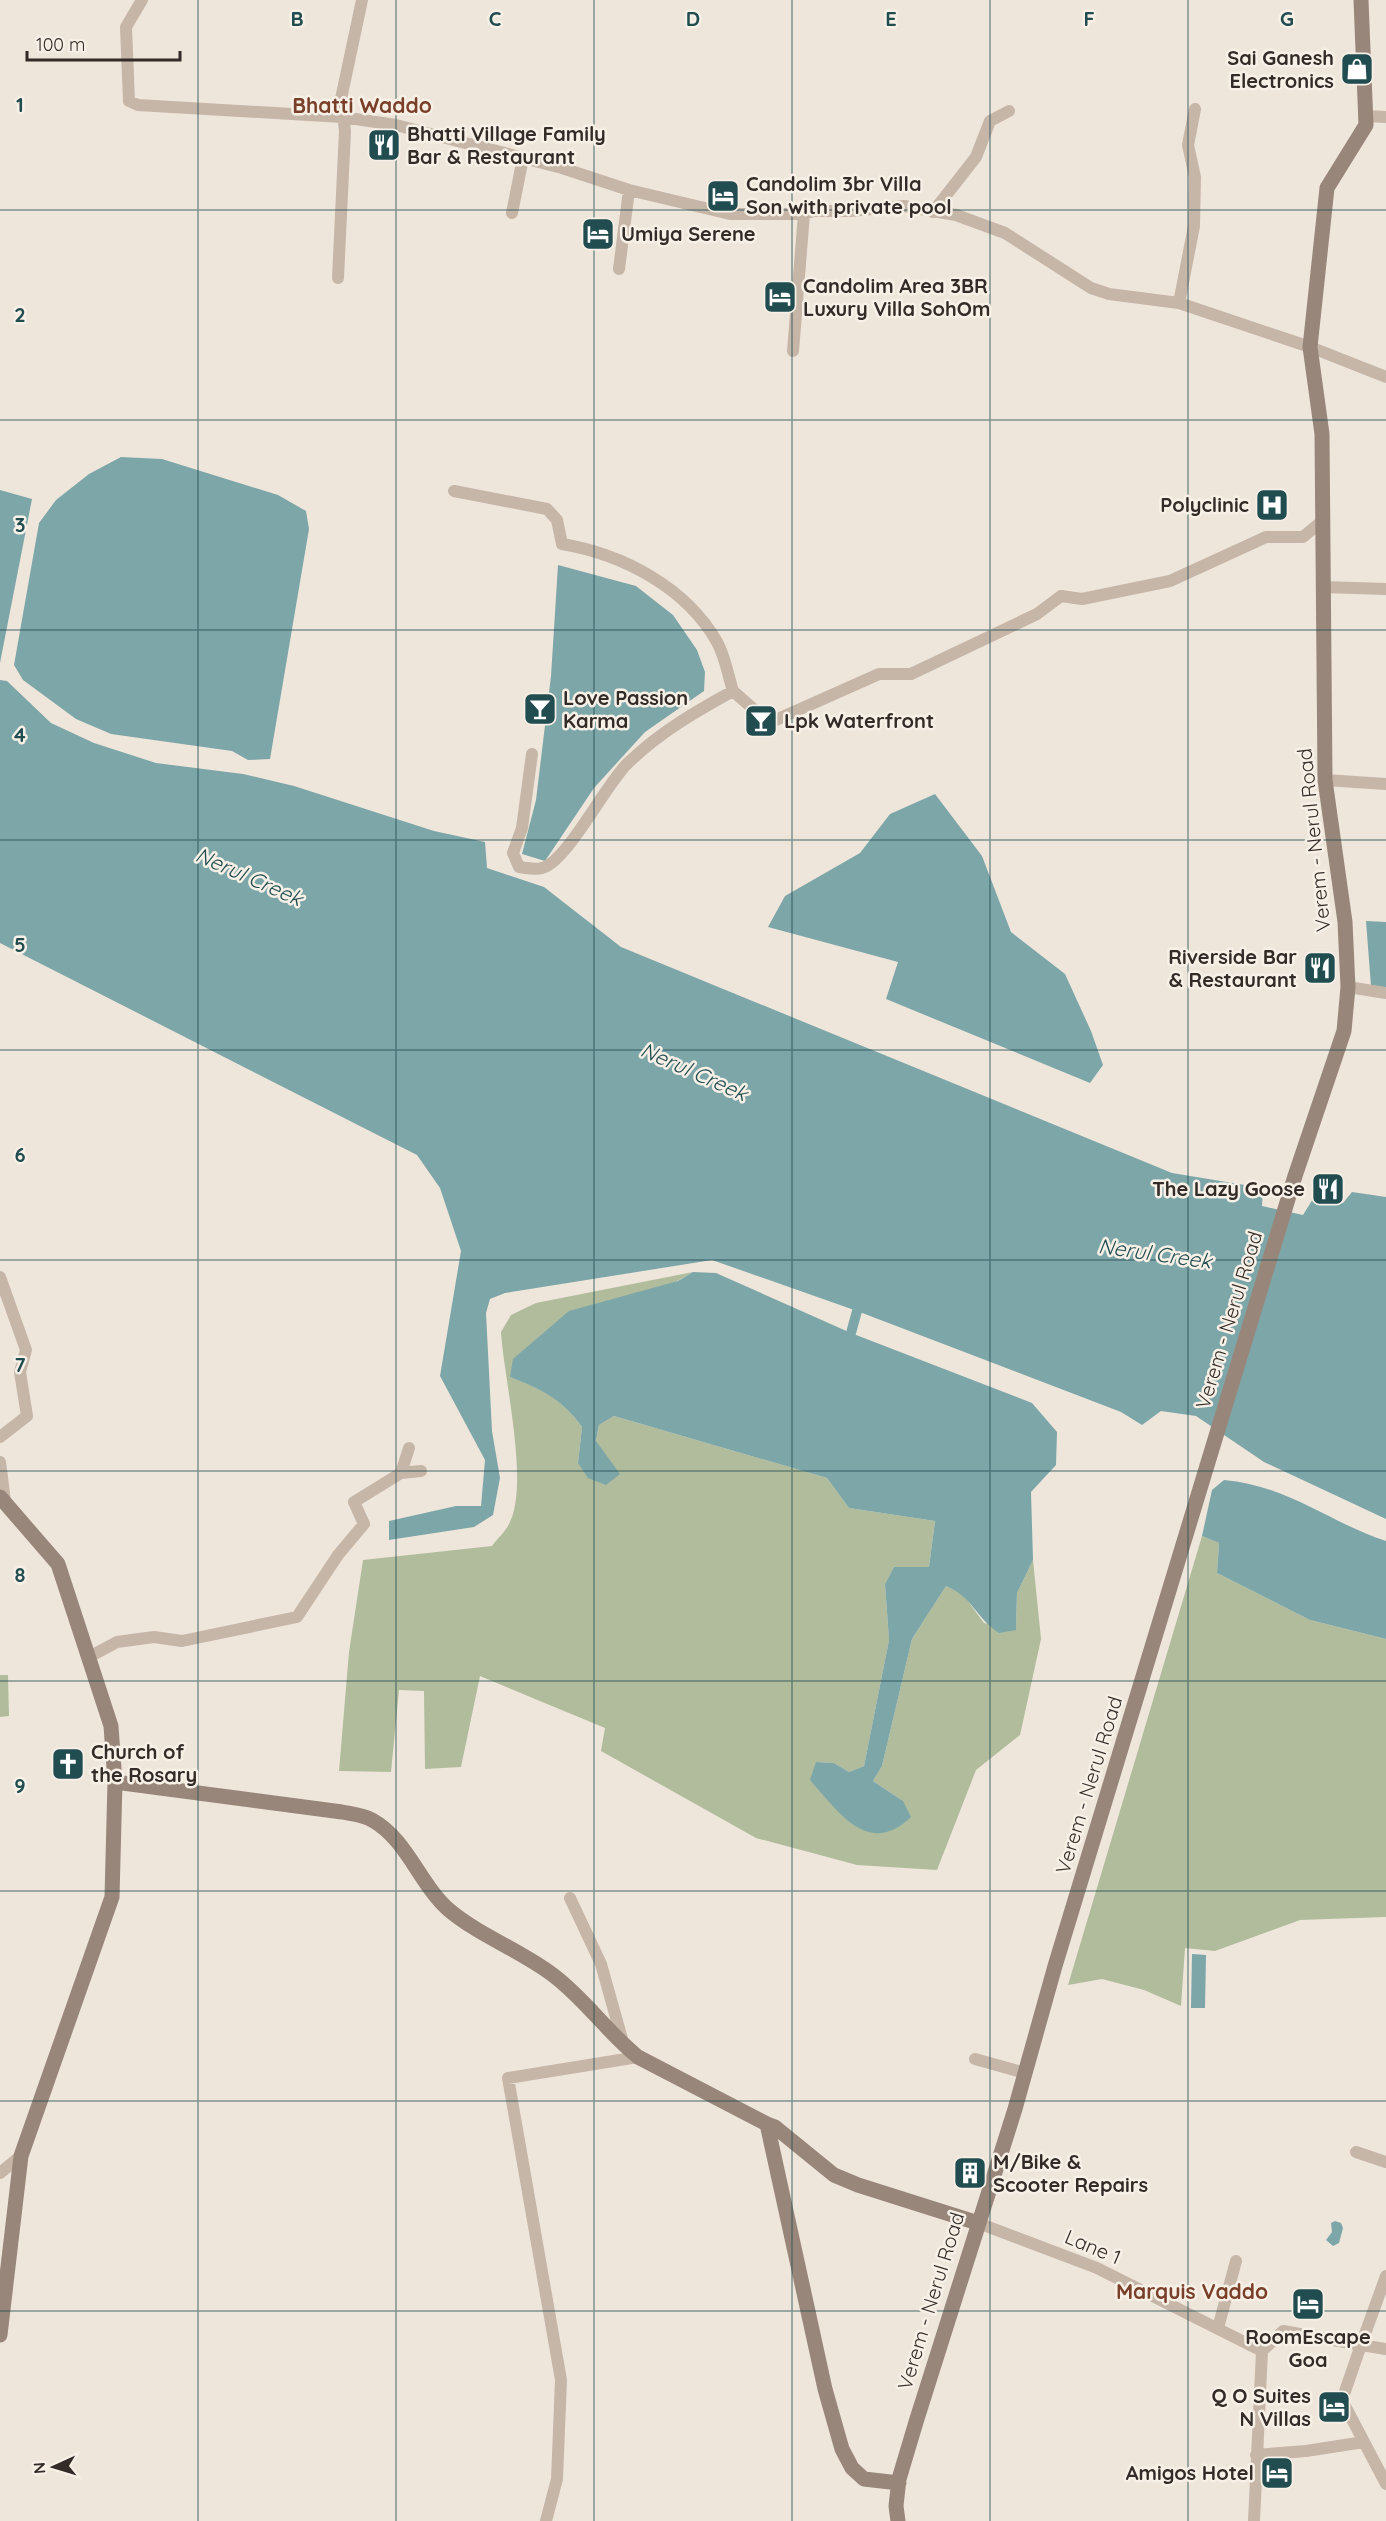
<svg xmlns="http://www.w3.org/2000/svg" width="1386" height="2521" font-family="Quicksand,sans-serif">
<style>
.green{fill:#b0bc9c}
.water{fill:#7da6a9}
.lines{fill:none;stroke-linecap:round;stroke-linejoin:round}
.canal{stroke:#7da6a9;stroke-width:10}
.street{stroke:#c5b6a8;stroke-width:12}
.secondary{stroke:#99867a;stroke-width:15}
.grid{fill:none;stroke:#214c50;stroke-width:1.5;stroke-opacity:0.55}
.labels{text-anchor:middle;stroke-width:5;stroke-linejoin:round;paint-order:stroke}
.poi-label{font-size:20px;font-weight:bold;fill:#332b27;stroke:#f7f0e7;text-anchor:start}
.street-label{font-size:20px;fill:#332b27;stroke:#f7f0e7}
.neighbourhood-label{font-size:21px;font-weight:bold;fill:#7a3f29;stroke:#f7f0e7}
.water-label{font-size:21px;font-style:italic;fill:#214c50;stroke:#f7f0e7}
.grid-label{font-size:20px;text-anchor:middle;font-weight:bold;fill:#214c50;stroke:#f7f0e7;stroke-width:5;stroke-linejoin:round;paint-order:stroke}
</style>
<rect width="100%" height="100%" fill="#efe6db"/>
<path class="green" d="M693,1272L510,1377C542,1389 562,1399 582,1427L578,1463L596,1442L599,1425L614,1416L827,1478L849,1508L935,1521L929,1567H894L885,1584L889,1640L864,1766L849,1772L834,1763L816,1762L903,1801L873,1781L882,1766L912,1639L946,1586L962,1593L984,1623L1016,1630L1017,1593L1033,1560L1041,1639L1020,1735L976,1770L937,1870L857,1865L756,1838L601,1751L605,1728L480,1676L461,1767L425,1769L424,1691L399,1690L391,1772L339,1771L349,1652L363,1560L492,1546C497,1539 505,1532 509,1524C530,1485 504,1380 501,1332L511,1315L536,1303Z
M1202,1536L1219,1543L1217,1573L1310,1620L1386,1639V1917L1300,1920L1215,1951L1185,1948L1181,2006L1144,1990L1102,1979L1068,1985Z
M0,1675H8L9,1716L0,1717Z"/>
<path class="water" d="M121,457L162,459L278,495L306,511L309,529L270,759L248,760L232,751L111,734L76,719L23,680L14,665L39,523L56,500L89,474Z
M0,490L32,499L0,663Z
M558,565L636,586L673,615L697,650L705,672L704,691L645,732L594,788L545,861L522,854L536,800L551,676Z
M0,680L7,681L51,723L94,743L156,763L243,774L294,786L434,831L485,842L487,868L544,887L621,947L1172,1173L1263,1188L1262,1206L1303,1215L1316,1194L1343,1203L1352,1192L1386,1197V1519L1264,1462L1196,1416L1161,1411L1142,1425L1121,1412L857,1311L712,1260L505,1293L490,1299L486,1313L492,1431L500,1478L493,1515L474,1527L389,1540V1521L456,1506H481L485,1460L440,1376L461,1251L440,1188L417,1155L0,943Z
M935,794L982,856L1011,932L1065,974L1091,1031L1103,1065L1090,1083L886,999L898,962L768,927L785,896L860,853L890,814Z
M1366,921L1386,922V988L1371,986Z
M693,1272L716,1273L851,1333L1032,1403L1057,1432L1056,1465L1031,1492L1033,1560L1017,1593L1016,1630L999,1633C975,1617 973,1597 946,1586L912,1639L882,1766L873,1781L903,1801L911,1817C868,1858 839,1812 810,1780L816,1762L834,1763L849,1772L864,1766L889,1640L885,1584L894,1567H929L935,1521L849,1508L827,1478L614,1416L599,1425L596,1441L620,1474L606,1485L588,1478L578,1463L582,1427C562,1399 541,1389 510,1377L513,1359L569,1311L678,1281Z
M1224,1480C1289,1486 1328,1522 1386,1541V1639L1310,1620L1217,1573L1219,1543L1202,1536L1212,1490Z
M1192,1954L1206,1955L1205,2008H1191Z
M1335,2221L1341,2223L1343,2228L1339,2243L1333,2246L1326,2240L1332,2232L1331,2223Z"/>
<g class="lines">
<path class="canal" d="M851,1333L857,1311"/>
<path class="street" d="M142,0L126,27L129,101L138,105L342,117L396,125L562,168L629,190L730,214H804L813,211H850L904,206L956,215L1005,233L1091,288L1109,294L1179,303L1310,347L1386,377
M1366,116L1386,117
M933,212L976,157L990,121L1009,111
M512,213L523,158
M619,269L629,190
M338,278L345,131L341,99L362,0
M1179,303L1194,226L1195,177L1188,145L1195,109
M793,351L804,214
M454,491L547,509L557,520L562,544C622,554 686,587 717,642C725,656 728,675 733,691
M1323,587L1386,589
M532,754L522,828L513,853L519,867C526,868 535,870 542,868C567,862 607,782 628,763C660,732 695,712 733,691L769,723L879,674H911L1037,614L1061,596L1082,599L1170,581L1266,537H1303L1321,522
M1325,780L1386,784
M1348,987L1386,993
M0,1277L26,1350L20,1372L27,1416L0,1437
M0,1462L5,1501
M401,1473L421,1471
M89,1657L117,1642L154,1637L182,1641L297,1617L338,1555L364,1524L354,1502L401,1473L409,1448
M570,1898L601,1964L624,2046
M975,2059L1025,2073
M1356,2152L1386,2162
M0,2173L21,2156
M978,2223L1097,2268L1262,2351L1254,2521
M1386,2276L1361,2345L1386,2349
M1218,2328L1236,2261
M1262,2351L1283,2331L1361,2345L1342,2400L1386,2484
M1256,2455L1306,2451L1364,2442
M546,2521L557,2479L561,2380L508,2078L638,2057"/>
<path class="secondary" d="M0,1497L58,1564L111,1726L115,1782L112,1897L21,2156L0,2335
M115,1782L342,1812C352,1814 363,1815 372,1820C407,1839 420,1885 449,1910C480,1936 520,1950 553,1975C585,1999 607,2032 638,2057L767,2124L825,2389L842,2449L852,2468L864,2479L899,2483
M767,2124L775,2127L834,2175L858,2185L978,2223
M898,2521L896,2506L899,2479L916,2422L1015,2109L1055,1966L1295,1176L1344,1031L1348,987L1345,922L1325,780L1322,434L1310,347L1327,188L1366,125L1361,0"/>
</g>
<path class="grid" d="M198,0V2521M396,0V2521M594,0V2521M792,0V2521M990,0V2521M1188,0V2521M0,210H1386M0,420H1386M0,630H1386M0,840H1386M0,1050H1386M0,1260H1386M0,1471H1386M0,1681H1386M0,1891H1386M0,2101H1386M0,2311H1386"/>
<defs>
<g id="shop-square" transform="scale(1.725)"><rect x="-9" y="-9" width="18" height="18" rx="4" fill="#214c50" stroke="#f7f0e7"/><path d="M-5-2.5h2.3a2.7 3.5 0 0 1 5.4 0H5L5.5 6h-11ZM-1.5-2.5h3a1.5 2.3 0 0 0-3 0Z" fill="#fff"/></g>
<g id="restaurant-square" transform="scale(1.725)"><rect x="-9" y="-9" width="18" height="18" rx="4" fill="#214c50" stroke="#f7f0e7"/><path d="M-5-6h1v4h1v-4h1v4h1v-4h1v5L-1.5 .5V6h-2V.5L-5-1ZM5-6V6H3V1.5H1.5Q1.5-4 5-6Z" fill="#fff"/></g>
<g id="hotel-square" transform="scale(1.725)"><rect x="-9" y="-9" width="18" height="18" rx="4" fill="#214c50" stroke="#f7f0e7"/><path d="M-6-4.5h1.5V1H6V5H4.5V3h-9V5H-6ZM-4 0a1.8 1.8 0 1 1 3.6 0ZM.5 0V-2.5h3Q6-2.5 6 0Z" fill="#fff"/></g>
<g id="hospital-square" transform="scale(1.725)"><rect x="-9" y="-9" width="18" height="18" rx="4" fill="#214c50" stroke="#f7f0e7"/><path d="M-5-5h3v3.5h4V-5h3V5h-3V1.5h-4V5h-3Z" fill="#fff"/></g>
<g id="bar-square" transform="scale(1.725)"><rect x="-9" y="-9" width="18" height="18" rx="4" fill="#214c50" stroke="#f7f0e7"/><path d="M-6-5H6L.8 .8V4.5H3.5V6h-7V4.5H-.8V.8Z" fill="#fff"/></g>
<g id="church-square" transform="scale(1.725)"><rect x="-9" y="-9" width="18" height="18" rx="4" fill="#214c50" stroke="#f7f0e7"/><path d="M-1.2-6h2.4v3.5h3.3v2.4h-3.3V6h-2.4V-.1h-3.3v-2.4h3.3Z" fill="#fff"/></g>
<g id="building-square" transform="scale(1.725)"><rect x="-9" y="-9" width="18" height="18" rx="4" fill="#214c50" stroke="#f7f0e7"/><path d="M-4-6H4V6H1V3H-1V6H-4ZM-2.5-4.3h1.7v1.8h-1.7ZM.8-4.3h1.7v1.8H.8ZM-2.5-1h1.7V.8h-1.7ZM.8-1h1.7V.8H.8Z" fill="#fff"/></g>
</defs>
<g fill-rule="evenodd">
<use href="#shop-square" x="1357" y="69"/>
<use href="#restaurant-square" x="384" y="145"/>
<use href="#hotel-square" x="723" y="196"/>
<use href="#hotel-square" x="598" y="234"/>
<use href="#hotel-square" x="780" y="297"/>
<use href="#hospital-square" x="1272" y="505"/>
<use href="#bar-square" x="540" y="709"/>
<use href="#bar-square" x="761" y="721"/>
<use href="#restaurant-square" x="1320" y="968"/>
<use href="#restaurant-square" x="1328" y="1189"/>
<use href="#church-square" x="68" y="1764"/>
<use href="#building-square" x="970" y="2173"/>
<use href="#hotel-square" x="1308" y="2304"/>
<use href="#hotel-square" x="1334" y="2407"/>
<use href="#hotel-square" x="1277" y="2473"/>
</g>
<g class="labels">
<g class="poi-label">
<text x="1334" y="65" text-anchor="end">Sai Ganesh<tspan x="1334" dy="23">Electronics</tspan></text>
<text x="407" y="141">Bhatti Village Family<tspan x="407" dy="23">Bar &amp; Restaurant</tspan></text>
<text x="746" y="191">Candolim 3br Villa<tspan x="746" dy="23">Son with private pool</tspan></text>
<text x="621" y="241">Umiya Serene</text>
<text x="803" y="293">Candolim Area 3BR<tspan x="803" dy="23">Luxury Villa SohOm</tspan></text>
<text x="1249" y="512" text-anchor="end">Polyclinic</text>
<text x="563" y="705">Love Passion<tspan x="563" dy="23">Karma</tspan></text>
<text x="784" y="728">Lpk Waterfront</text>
<text x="1297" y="964" text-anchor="end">Riverside Bar<tspan x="1297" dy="23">&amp; Restaurant</tspan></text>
<text x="1305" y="1196" text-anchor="end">The Lazy Goose</text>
<text x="91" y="1759">Church of<tspan x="91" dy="23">the Rosary</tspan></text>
<text x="993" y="2169">M/Bike &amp;<tspan x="993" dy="23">Scooter Repairs</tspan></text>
<text x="1308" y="2344" text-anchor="middle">RoomEscape<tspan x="1308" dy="23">Goa</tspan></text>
<text x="1311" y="2403" text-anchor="end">Q O Suites<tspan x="1311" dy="23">N Villas</tspan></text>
<text x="1254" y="2480" text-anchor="end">Amigos Hotel</text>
</g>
<g class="street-label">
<text transform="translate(1314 840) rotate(-96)" y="7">Verem - Nerul Road</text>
<text transform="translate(1229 1320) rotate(-73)" y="7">Verem - Nerul Road</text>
<text transform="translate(1089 1785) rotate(-73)" y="7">Verem - Nerul Road</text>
<text transform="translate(1093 2247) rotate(23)" y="7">Lane 1</text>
<text transform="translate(931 2301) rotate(-73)" y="7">Verem - Nerul Road</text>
</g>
<g class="neighbourhood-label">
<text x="362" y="113">Bhatti Waddo</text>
<text x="1192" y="2299">Marquis Vaddo</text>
</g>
<g class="water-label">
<text transform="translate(249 877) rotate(24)" y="7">Nerul Creek</text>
<text transform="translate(694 1072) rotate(24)" y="7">Nerul Creek</text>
<text transform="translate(1155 1254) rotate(8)" y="7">Nerul Creek</text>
</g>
</g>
<g class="grid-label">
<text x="297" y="26">B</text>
<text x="495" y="26">C</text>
<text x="693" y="26">D</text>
<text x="891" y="26">E</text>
<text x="1089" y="26">F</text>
<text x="1287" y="26">G</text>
<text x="20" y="112">1</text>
<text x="20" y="322">2</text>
<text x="20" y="532">3</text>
<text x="20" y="742">4</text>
<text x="20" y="952">5</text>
<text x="20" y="1162">6</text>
<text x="20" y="1372">7</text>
<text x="20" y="1582">8</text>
<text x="20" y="1793">9</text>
</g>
<g transform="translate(54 2467) rotate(266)" stroke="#f7f0e7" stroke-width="4.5" paint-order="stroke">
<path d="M0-4.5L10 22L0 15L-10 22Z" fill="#332b27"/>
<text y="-9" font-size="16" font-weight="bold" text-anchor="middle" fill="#332b27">N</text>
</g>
<path d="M27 51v9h153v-9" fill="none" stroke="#332b27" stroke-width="3"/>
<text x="36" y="51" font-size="18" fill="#332b27" stroke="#f7f0e7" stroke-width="4.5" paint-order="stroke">100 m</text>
</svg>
